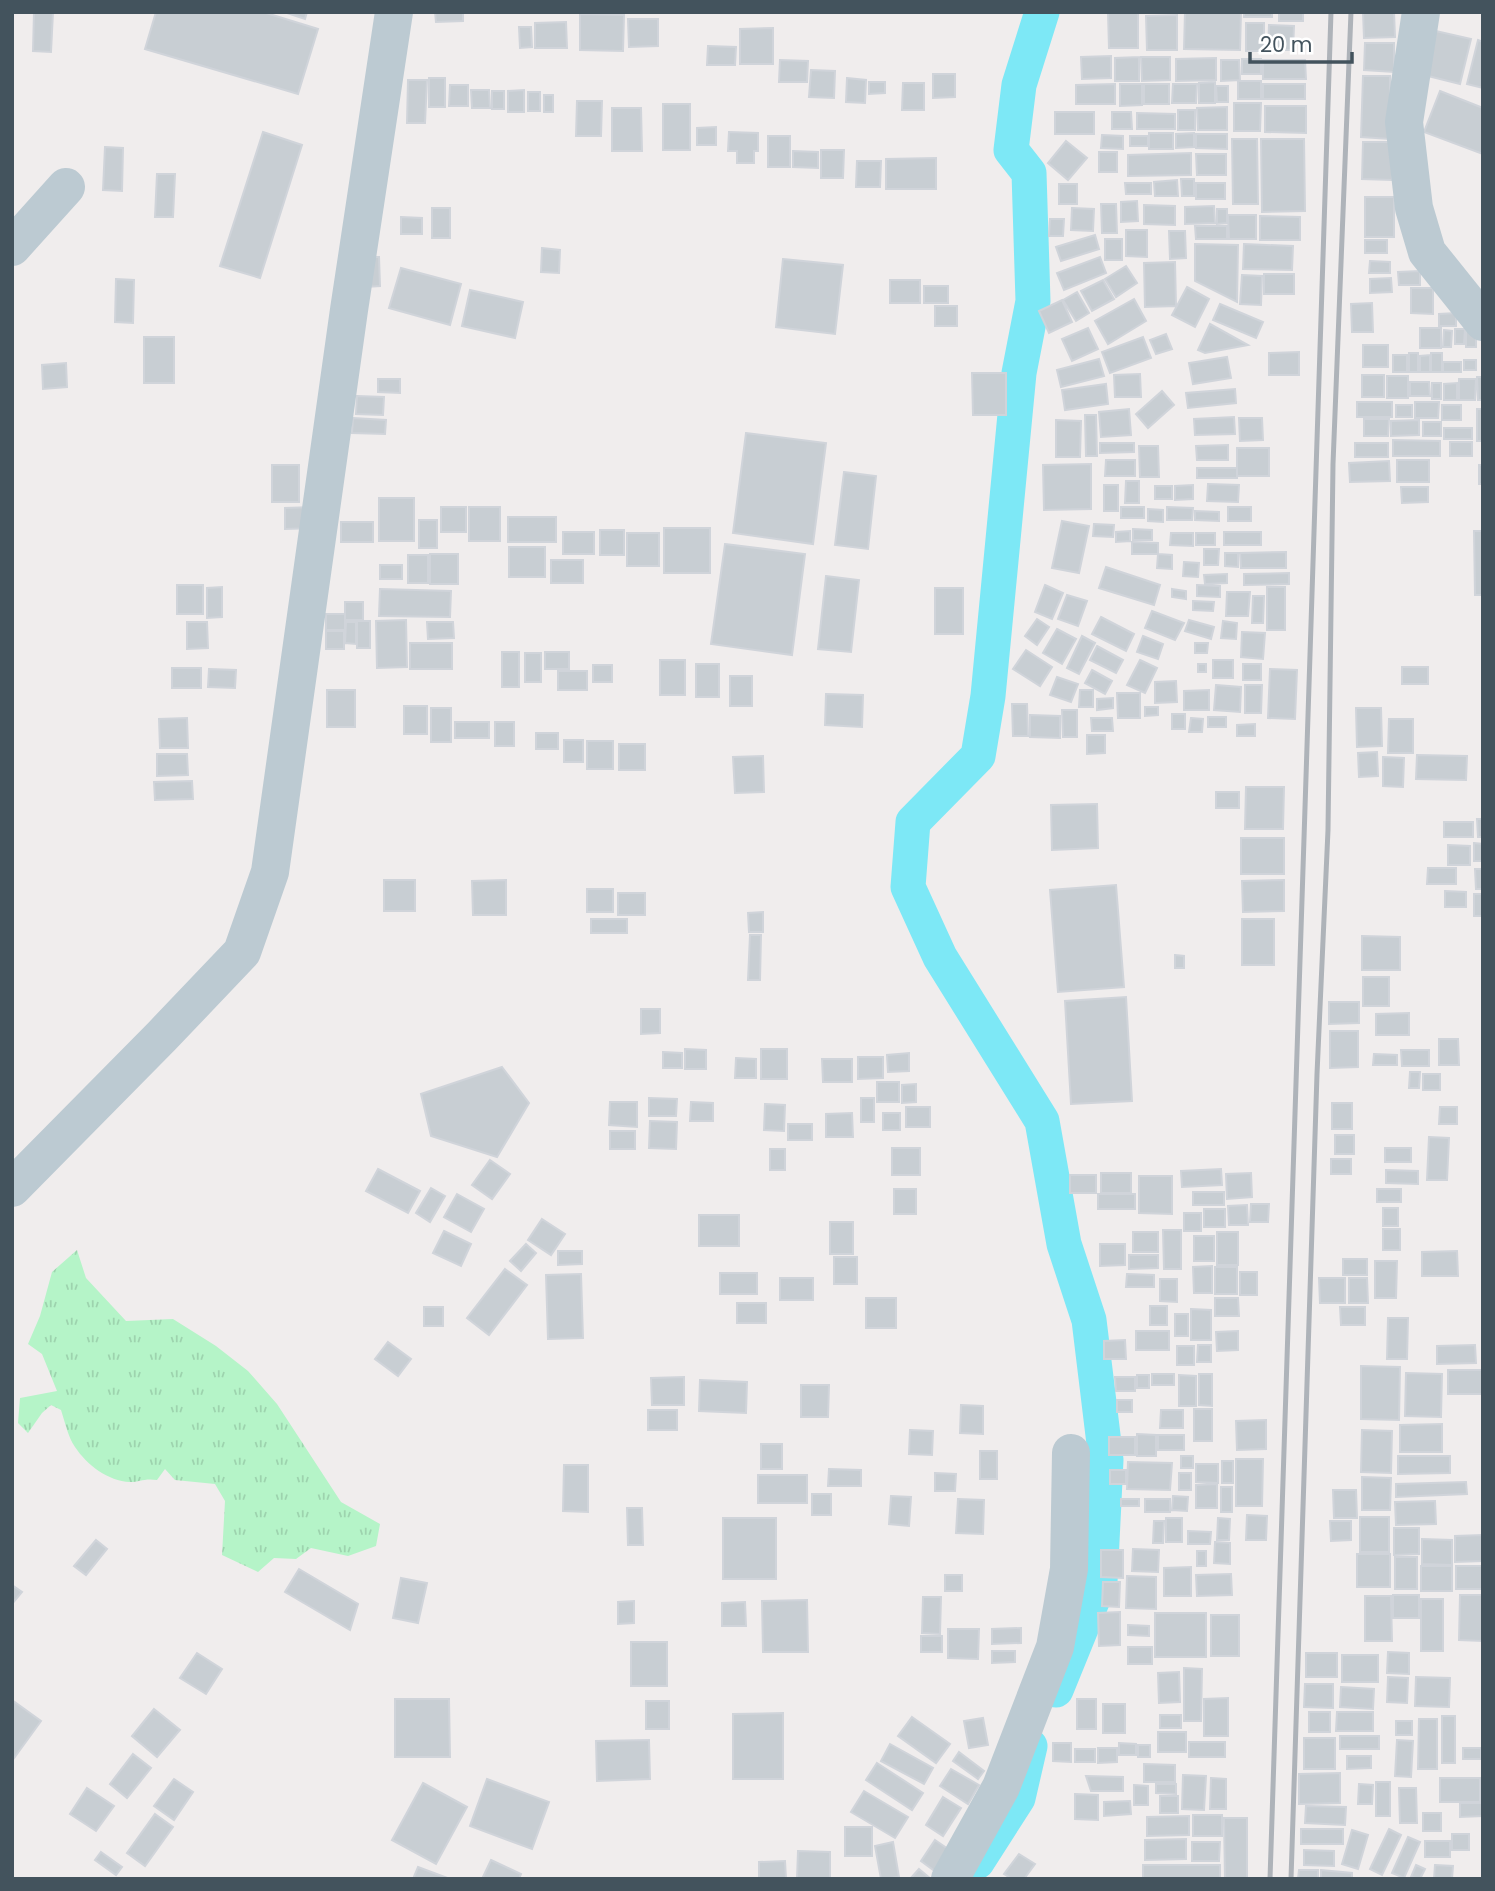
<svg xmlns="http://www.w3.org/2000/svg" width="1495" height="1891" font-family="Poppins,sans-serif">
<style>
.park{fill:url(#park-tufts)}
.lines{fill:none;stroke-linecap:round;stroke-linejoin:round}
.canal{stroke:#7de8f6;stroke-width:35}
.building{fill:#c8ced3;stroke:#d0d4da;stroke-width:2}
.minor{stroke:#bccad2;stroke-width:38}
.rail{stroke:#aeb3b9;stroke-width:5}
</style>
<defs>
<pattern id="park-tufts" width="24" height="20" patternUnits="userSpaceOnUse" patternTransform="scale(1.75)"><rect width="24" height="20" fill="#b5f4c8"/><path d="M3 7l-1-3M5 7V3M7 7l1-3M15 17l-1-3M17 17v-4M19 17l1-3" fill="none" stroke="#9dd3ae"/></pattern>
</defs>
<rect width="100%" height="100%" fill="#f0eded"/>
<path class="park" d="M77,1250L86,1278L126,1321L173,1319L216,1346L248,1371L277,1404L341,1502L380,1524L376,1546L348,1556L311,1548L296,1559L274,1558L258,1572L222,1555L225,1501L215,1484L175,1480L165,1469L157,1480C144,1478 140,1482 130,1482C108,1481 87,1465 75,1447C68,1437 65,1422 61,1410L51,1405L42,1413L28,1433L18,1423L20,1398L57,1391L42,1354L28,1344L40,1316L52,1272Z"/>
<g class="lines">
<path class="canal" d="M1042,12L1019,85L1011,150L1029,173L1033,301L1019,373L988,696L978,756L913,822L908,887L940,957L1042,1121L1064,1244L1089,1320L1106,1460L1100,1582L1056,1690
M977,1862L1018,1798L1030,1746"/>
</g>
<path class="building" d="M34,12H53L51,52L33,51Z
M156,12H263L318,29L298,94L145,49Z
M284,12H307L305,19Z
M435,12H463V21L436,22Z
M1108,12H1138V48H1109Z
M1185,12H1241L1240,50L1184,49Z
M1244,12H1272V17H1244Z
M1279,12H1303V21H1279Z
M1363,12H1394L1395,37L1364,38Z
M580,14L624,15L623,51L580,50Z
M1177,15V50H1147L1146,16Z
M628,19H658V46L629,47Z
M566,22L567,48H535V23Z
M1246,23H1264V51H1246Z
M1269,25L1294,26L1293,50H1268Z
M519,27H531L532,47L520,48Z
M773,28V64H740V29Z
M1427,29L1471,39L1460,84L1416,73Z
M1478,40L1483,42V88L1467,84Z
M1365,43H1394V72L1364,70Z
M708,46L736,47L735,65H707Z
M1111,56V78L1082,79L1081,57Z
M1139,57V81H1115V58Z
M1141,57H1170V80L1142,81Z
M1216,58V80L1176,81V59Z
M1242,59H1261V74H1242Z
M780,60L808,61L807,82H779Z
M1221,60H1239L1240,80L1221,81Z
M1263,60H1305L1306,79H1263Z
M811,70L835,71L834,98L809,97Z
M933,74H955V97L933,98Z
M1363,76H1390V139L1361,137Z
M429,78H445V107H429Z
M847,78L866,80L865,103L846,102Z
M408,80H427L425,123H407Z
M1238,81H1261V99H1238Z
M869,82H885V93L869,94Z
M1215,82V103H1199V83Z
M903,83H924V110H902Z
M1115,84V104H1076V85Z
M1120,84H1142V105L1120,106Z
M1144,84H1169V104H1144Z
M1173,84H1197L1196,103H1172Z
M1263,84H1305V99H1263Z
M450,85H468V106H449Z
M1216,86H1228V102H1217Z
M471,90H489L490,108H472Z
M524,90V112H508V91Z
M492,91H504V109H492Z
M1440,91L1483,108V154L1424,132Z
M528,92H540V111H528Z
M544,95H553V112H544Z
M577,101H602L601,136H576Z
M1234,103H1261L1260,131H1234Z
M663,104H690V150H663Z
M1265,106H1306V133L1265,132Z
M1227,107V130H1198L1197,108Z
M612,108H641L642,151H612Z
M1178,110H1195V130H1178Z
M1055,112H1094V134H1055Z
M1112,112H1131L1132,129H1112Z
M1137,113L1175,114V129H1137Z
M716,127V145H697V128Z
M263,132L302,145L260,278L220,266Z
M729,132L758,133V151H754V163H737V151H728Z
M1149,133H1173V149H1149Z
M1194,133V147L1176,148V134Z
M1196,134H1227V149L1196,148Z
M1102,135L1123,136V149L1101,148Z
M768,136H790V167H768Z
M1130,136H1148V146H1130Z
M1232,139H1257L1258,204H1233Z
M1261,139H1304L1305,211L1262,212Z
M1066,141L1087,158L1068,180L1048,163Z
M1363,142H1393L1392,180L1362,179Z
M105,147L123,148L122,191L103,190Z
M821,150H844L843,178H821Z
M793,151L818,152V168L793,167Z
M1099,152H1117V172H1099Z
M1191,153V175L1128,176V155Z
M1196,154H1226V175H1197Z
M936,158V189H886V159Z
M857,161H881L880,187H856Z
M157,174H175L173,217H155Z
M1181,179H1194V196H1182Z
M1177,180L1178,196H1155L1154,182Z
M1125,183H1151V194H1126Z
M1196,183H1225V199H1196Z
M1059,184H1077V204H1059Z
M1365,197H1394V237H1365Z
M1137,201L1138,221L1121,222V202Z
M1101,204H1116L1117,233H1102Z
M1144,205L1175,206V225L1144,224Z
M1214,206L1215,223L1185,224V207Z
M432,208H450V238H432Z
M1072,208L1094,209L1093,231L1071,230Z
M1217,209H1227V223L1217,224Z
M1228,215H1256V239H1229Z
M1260,216L1300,217V240H1260Z
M401,217L422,218V234H401Z
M1050,219H1064L1063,236H1049Z
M1195,226H1227V239H1196Z
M1126,230H1147V257L1126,256Z
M1169,231H1185L1186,258L1170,259Z
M1095,235L1099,249L1061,261L1056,247Z
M1105,239H1122V260H1105Z
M1365,240H1387V253H1365Z
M1195,244L1238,245L1237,302L1195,281Z
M1244,244L1293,246L1292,270L1243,269Z
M542,248L560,250L559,273L541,272Z
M365,257H379L380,286L366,287Z
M1100,257L1106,273L1064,290L1057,273Z
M783,259L843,265L835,334L776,327Z
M1370,261L1390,262V273H1369Z
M1175,262L1176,306L1145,307L1144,263Z
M1126,266L1137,283L1116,297L1105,279Z
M401,268L461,284L450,325L389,308Z
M1420,271V285H1399L1398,272Z
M1264,274H1294V294H1264Z
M1242,275L1262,276L1261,305L1240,304Z
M1391,278L1392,292L1370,293V279Z
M116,279L134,280L133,323L115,322Z
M890,280H920V303H890Z
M1103,280L1114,299L1092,311L1081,291Z
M924,286H948V303H924Z
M1187,287L1209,299L1195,327L1172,315Z
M1411,288H1433V314L1411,313Z
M470,290L523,302L515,338L462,326Z
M1077,292L1089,313L1076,321L1063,300Z
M1134,299L1146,321L1108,344L1095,321Z
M1062,300L1072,322L1049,333L1039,311Z
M1372,303L1373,332H1352L1351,304Z
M1220,304L1263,322L1256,338L1213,320Z
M935,306H957V326H935Z
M1456,313V326H1439V314Z
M1210,324L1248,345L1205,353L1198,350Z
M1088,328L1098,349L1072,361L1062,339Z
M1420,328H1441V348H1420Z
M1455,329H1465L1464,344H1455Z
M1466,329H1476V347H1466Z
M1444,330L1452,331L1451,347H1443Z
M1166,334L1172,349L1156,354L1150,340Z
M144,337H174V383H144Z
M1143,337L1151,358L1110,373L1102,352Z
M1363,345H1388V367H1363Z
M1299,352V375H1269V353Z
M1409,353H1418V372H1409Z
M1431,353H1442V372H1431Z
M1393,355H1407V372H1393Z
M1430,355V372H1420V356Z
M1227,357L1231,378L1193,384L1189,363Z
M1099,359L1104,376L1061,387L1057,370Z
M1464,360H1476V370H1464Z
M1443,362H1461V372H1443Z
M66,363L67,387L43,389L42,365Z
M972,373H1006V415H973Z
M1140,374L1141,397H1115L1114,375Z
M1362,375H1384V397H1362Z
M1387,376H1408V398H1387Z
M1477,377H1483V400H1478Z
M378,379H400V393L378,392Z
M1459,379H1476L1475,400H1459Z
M1410,382H1429L1430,396H1410Z
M1432,383H1441V399H1432Z
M1457,383V400H1444V384Z
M1106,384L1108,404L1065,410L1062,390Z
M1235,389L1236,403L1188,408L1186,393Z
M1162,391L1174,405L1148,428L1136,414Z
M357,396L384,397L383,415L356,414Z
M1357,402H1392V417H1357Z
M1415,402H1439L1438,418H1415Z
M1396,405H1412V417H1396Z
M1442,405H1461V420H1442Z
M1129,409L1131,435L1101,437L1099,412Z
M1477,409H1483V441H1477Z
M1085,415H1096L1097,456H1086Z
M1234,417L1235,434L1195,435L1194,419Z
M353,418L386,420L385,434L352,433Z
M1239,418H1262L1263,440L1240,441Z
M1364,419H1389L1388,436H1364Z
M1056,420L1081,421L1080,457H1056Z
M1419,420V435L1391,436V421Z
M1423,422H1441V436H1423Z
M1444,428H1472V439H1444Z
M746,433L826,443L813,544L733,533Z
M1393,440L1440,441V456H1393Z
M1450,442H1472V456H1450Z
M1100,443H1134V452L1100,453Z
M1355,443H1388V457H1355Z
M1228,445V460H1197L1196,446Z
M1139,446H1158L1159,477H1140Z
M1237,448H1269V476H1237Z
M1106,460H1135V476H1105Z
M1397,460H1429V482H1397Z
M1389,461L1390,481L1350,482L1349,463Z
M1091,464V509L1044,510L1043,465Z
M272,465H299V502H272Z
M1479,465H1483V484H1479Z
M1197,468H1237V478H1197Z
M844,472L876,476L868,549L835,545Z
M1126,481H1139V503H1125Z
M1208,484L1239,485L1238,502L1207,501Z
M1104,485H1118V511H1104Z
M1193,485V499L1175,500V486Z
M1155,486H1172V499H1155Z
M1401,487H1428V502L1402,503Z
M379,498H414V541H379Z
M315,507L316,528L285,529V508Z
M441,507H466V532H441Z
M469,507H500V541H469Z
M1121,507H1144V518H1121Z
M1167,507L1193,508L1192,520H1167Z
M1228,507H1251V521H1228Z
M1148,509L1163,510V522L1148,521Z
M1195,511L1219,512V521L1195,520Z
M508,517H556V542H508Z
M419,520H437V548H419Z
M1062,521L1089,526L1079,573L1052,568Z
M341,522H373V542H341Z
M1094,524L1114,525L1113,537L1093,536Z
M664,528H710V573H664Z
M1133,529L1152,530V540H1133Z
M600,530H624V555H600Z
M1130,531V541L1116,542V532Z
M1474,531H1483V595H1475Z
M563,532H594V554H563Z
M1224,532H1261V545H1224Z
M627,533H659V566H627Z
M1171,533H1193V546L1170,545Z
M1196,533H1215V545H1196Z
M1132,542L1158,543V554H1132Z
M725,544L805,554L792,655L711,644Z
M509,547H545V577H509Z
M1204,549H1219L1218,565H1204Z
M1286,552V568H1241L1240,553Z
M1225,553H1238V567L1225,566Z
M430,554H458V584H430Z
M1158,554L1172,555V569L1157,568Z
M408,555H428V583H408Z
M551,560H583V583H551Z
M1184,562L1199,563L1198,577L1183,576Z
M380,565H402V579H380Z
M1106,567L1160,585L1154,605L1099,588Z
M1289,573V584L1244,585V574Z
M1227,574V583L1205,584L1204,575Z
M826,576L859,580L851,652L818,649Z
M177,585H203V614H177Z
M1045,585L1063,593L1052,619L1035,612Z
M1197,585L1220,586V597L1197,596Z
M222,587V617L207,618V588Z
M1267,587H1285V630H1267Z
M935,588H963V634H935Z
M380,589L451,591L450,617L379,616Z
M1172,589L1186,591V599L1172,597Z
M1227,592H1250L1248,616H1226Z
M1067,595L1087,601L1078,626L1058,619Z
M1253,596H1264L1263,623H1252Z
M1193,601L1214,602L1213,611L1193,610Z
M345,602H363V620H345Z
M1152,611L1184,623L1175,640L1145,628Z
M326,614H345V630H326Z
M1101,617L1134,634L1126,651L1092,634Z
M1037,619L1049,627L1037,645L1025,636Z
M406,620L407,667L377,668L376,621Z
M1189,620L1214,627L1211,639L1185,631Z
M357,621H370V648H357Z
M1223,621L1237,623L1236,639L1221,638Z
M187,622H207L208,648L187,649Z
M346,622H356V644L345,643Z
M427,622H453L454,638L428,639Z
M1057,629L1076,639L1062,664L1043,653Z
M326,631H344V649H326Z
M1242,632L1265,633L1263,659L1241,657Z
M1082,636L1095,643L1079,674L1067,668Z
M1143,636L1163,644L1158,659L1137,652Z
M410,643H452V669H410Z
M1195,643H1208L1207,653H1195Z
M1097,646L1123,660L1116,673L1090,660Z
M1026,650L1052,667L1040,686L1013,669Z
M502,652H519V687H502Z
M545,652H569V669H545Z
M525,653H541V682H525Z
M660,660H685V695H660Z
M1140,660L1157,668L1145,693L1127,685Z
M1213,660H1233V678H1213Z
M696,664H719V697H696Z
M1198,664H1206V672H1198Z
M1243,664H1261V680H1243Z
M593,665H612V682H593Z
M1402,667H1428V684H1402Z
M172,668H201V688H172Z
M209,669L236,670L235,688L208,687Z
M1270,669L1297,670L1295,719L1268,718Z
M1092,670L1112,681L1105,694L1085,683Z
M558,671H587V690H558Z
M730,676H752V706H730Z
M1057,677L1078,684L1071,702L1050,695Z
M1176,681L1177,702L1155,703V682Z
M1216,685L1241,687L1240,712L1214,710Z
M1245,685H1262L1261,713H1245Z
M327,690H355V727H327Z
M1080,690H1093V707H1079Z
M1209,690V710H1184V691Z
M1117,693H1140V718H1118Z
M826,694L863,695L862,727L825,725Z
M1113,698V708L1097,710V699Z
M1012,704H1027L1028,736H1013Z
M404,706H427V734H404Z
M1145,707H1158V715L1145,716Z
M431,708H451V742H431Z
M1356,708H1381L1382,746L1357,747Z
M1062,710H1077V737H1063Z
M1172,714H1185V729H1172Z
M1030,715L1060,716V738L1030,737Z
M1208,717H1226V727H1208Z
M187,718L188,748H160L159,719Z
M1091,718H1112L1113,731H1092Z
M1191,718L1203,719L1202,732H1189Z
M1389,719H1413V753H1388Z
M455,722H489V738H455Z
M495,722H514V746H495Z
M1255,724V736H1237V725Z
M536,733H558V749H536Z
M1087,735H1105V753L1087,754Z
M564,740H583V762H564Z
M587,741H613V769H587Z
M619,744H645V770H619Z
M1377,752L1378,776L1359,777L1358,753Z
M157,754H187L188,775L157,776Z
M1417,755L1467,756L1466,780L1416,779Z
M763,756L764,792L735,793L733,757Z
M1383,757L1404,758L1403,787L1383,786Z
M192,781L193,799L155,800L154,782Z
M1246,787H1284L1283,829H1245Z
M1216,792H1239V808H1216Z
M1097,804L1098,848L1052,850L1051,805Z
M1477,819H1483V837H1478Z
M1444,822H1473V837H1444Z
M1241,838H1284V874H1241Z
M1474,843L1483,844V861H1474Z
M1448,845L1470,846V865H1448Z
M1428,868H1456V884H1427Z
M1475,869H1483V889H1476Z
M384,880H415V911H384Z
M506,880V915H473L472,881Z
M1284,880V911L1243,912L1242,881Z
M1116,885L1124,987L1058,992L1050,890Z
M587,889H613V912H587Z
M1445,891L1466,892V907H1445Z
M618,893H645V915H618Z
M1474,894H1483V916H1474Z
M763,912V932H749L748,913Z
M591,919H627V933H591Z
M1242,919H1274V965H1242Z
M750,935H761L760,980H748Z
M1362,936L1400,937V970H1362Z
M1175,955L1184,956V968H1175Z
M1363,977H1389V1006H1363Z
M1126,997L1132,1101L1071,1104L1065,1001Z
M1329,1002H1359V1023L1329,1024Z
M641,1009H660V1033L641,1034Z
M1409,1013V1035H1376V1014Z
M1330,1031H1358V1067L1330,1068Z
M1439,1039H1458L1459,1065H1439Z
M685,1049L706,1050V1069H685Z
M761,1049H787V1079H761Z
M1401,1050H1429V1066H1402Z
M663,1052L682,1053V1068H663Z
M909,1053V1071L888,1072L887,1055Z
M1374,1054L1397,1055V1065H1373Z
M858,1057H883V1078L858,1079Z
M736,1058L756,1059V1078H735Z
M822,1059H852V1082H823Z
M502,1067L529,1103L497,1157L431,1136L421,1094Z
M1410,1072H1420L1419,1088H1409Z
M1423,1074H1440V1090H1423Z
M877,1082H899V1102H877Z
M916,1084V1102L902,1103V1085Z
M649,1098L677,1099L676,1116H649Z
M861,1098H874V1122H861Z
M610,1102H637V1127L609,1125Z
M691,1102L713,1103V1121H690Z
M1332,1103H1352V1129H1332Z
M765,1104L785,1105L784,1131L764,1130Z
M906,1107H930V1127H906Z
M1440,1107H1457V1124H1439Z
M852,1113L853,1137H826V1114Z
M883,1113H900V1130H883Z
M650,1121L677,1122L676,1149L649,1148Z
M788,1124H812V1140H788Z
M610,1131H635V1149H610Z
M1335,1135H1354V1154H1335Z
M1429,1137L1449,1138L1447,1180H1427Z
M892,1148H920V1175H892Z
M1385,1148H1411V1162H1385Z
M770,1149H785V1170H770Z
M1331,1159H1351V1174H1331Z
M490,1160L510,1174L492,1199L472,1185Z
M378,1169L420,1191L408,1213L366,1191Z
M1221,1169L1222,1185L1182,1187L1181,1171Z
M1386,1170L1418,1171V1184L1386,1183Z
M1101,1173H1131V1193H1101Z
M1251,1173L1252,1197L1227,1199L1226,1174Z
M1070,1175H1096V1193H1070Z
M1139,1176H1172V1214L1139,1213Z
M431,1188L445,1196L430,1222L416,1213Z
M894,1189H916V1214H894Z
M1377,1189H1401V1202H1377Z
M1193,1192H1224V1205H1193Z
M457,1194L484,1209L471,1232L444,1217Z
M1098,1194H1135V1209H1098Z
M1251,1204H1269L1268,1222H1250Z
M1247,1205L1248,1225H1229L1228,1206Z
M1383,1208H1398V1226H1383Z
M1204,1209H1225V1227H1204Z
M1184,1213H1201V1231H1184Z
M699,1215H739V1246H699Z
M542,1219L565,1234L551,1255L528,1240Z
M830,1222H853V1254H830Z
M1383,1229H1400V1250H1383Z
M1163,1230H1181V1269H1164Z
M444,1231L471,1244L461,1266L433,1253Z
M1133,1232H1158V1252H1133Z
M1217,1232H1238V1265H1217Z
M1194,1236H1214V1261H1194Z
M526,1244L536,1253L521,1271L510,1261Z
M1100,1244H1125V1265L1100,1266Z
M558,1251H582V1264L558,1265Z
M1457,1251L1458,1276H1422V1252Z
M1129,1255H1158V1268L1129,1269Z
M834,1257H857V1284H834Z
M1343,1259H1367V1275H1343Z
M1375,1261H1397L1396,1298H1375Z
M1212,1266V1293H1194L1193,1267Z
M1215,1267H1237V1294H1215Z
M505,1269L527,1285L489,1335L467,1318Z
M1240,1272H1257V1295H1240Z
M720,1273H757V1294H720Z
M581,1274L583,1338L548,1339L546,1275Z
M1127,1274L1154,1275V1287H1126Z
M780,1278H813V1300H780Z
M1319,1278H1345V1303H1320Z
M1349,1278H1367L1368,1303H1349Z
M1160,1279H1177V1302L1160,1301Z
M866,1298H896V1328H866Z
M1215,1298H1238L1239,1316H1215Z
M737,1303H766V1323H737Z
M1150,1306H1167V1325H1150Z
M424,1307H443V1326H424Z
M1340,1307H1365V1325H1341Z
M1191,1309L1211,1310V1340H1191Z
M1175,1314H1188V1336H1175Z
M1388,1318H1408L1407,1359H1387Z
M1136,1331H1169V1350H1136Z
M1238,1331V1350L1217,1351L1216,1332Z
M1125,1340L1126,1359H1104V1341Z
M388,1342L411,1359L398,1376L375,1359Z
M1198,1345H1211V1362H1197Z
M1475,1345L1476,1363L1437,1364V1346Z
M1177,1346H1194V1365H1177Z
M1361,1366L1400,1367L1399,1420L1361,1419Z
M1448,1370H1483V1394H1448Z
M1406,1373L1442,1374L1441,1417L1405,1416Z
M1152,1374H1174V1385H1152Z
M1199,1374H1212V1406L1199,1405Z
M1137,1375H1149V1388H1137Z
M1179,1375L1196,1376V1406H1179Z
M684,1377V1405H652L651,1378Z
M1115,1377H1135V1391H1116Z
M700,1380L747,1382L746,1413L699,1411Z
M801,1385H829L828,1417H801Z
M1117,1400H1132V1412H1117Z
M961,1405L983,1406V1434L960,1433Z
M1194,1409H1212V1441H1194Z
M648,1410H677V1430H648Z
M1161,1410H1183V1428H1160Z
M1266,1420V1449L1237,1450L1236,1421Z
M1442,1424V1452H1400V1425Z
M910,1430L933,1431L932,1455L909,1454Z
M1362,1430L1392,1431L1391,1473L1361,1472Z
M1137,1434L1156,1435V1456H1137Z
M1158,1435H1184V1450H1158Z
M1109,1437H1135V1455H1109Z
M761,1444H782V1469H761Z
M980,1451H997V1479H980Z
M1181,1456H1193V1468H1181Z
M1398,1456H1450V1473L1398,1474Z
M1236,1459H1263L1262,1506H1236Z
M1222,1461H1233V1483H1222Z
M1128,1462L1172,1463L1170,1490L1127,1489Z
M1196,1464H1218V1483L1196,1482Z
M564,1465H588V1512L563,1511Z
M829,1469L861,1470V1486H828Z
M1110,1470H1126V1484H1110Z
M935,1473L956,1474L955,1491H935Z
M1179,1473H1191V1490H1179Z
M758,1475H807V1503H758Z
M1362,1477L1391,1478L1390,1510H1362Z
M1466,1482L1467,1494L1396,1497V1484Z
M1217,1484V1508H1196V1485Z
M1221,1487H1232V1512H1221Z
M1333,1490H1356L1357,1518H1334Z
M812,1494H831V1515H812Z
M891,1496L911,1497L909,1526L889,1524Z
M1173,1496L1188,1497L1187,1511L1172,1510Z
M958,1499L984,1500L983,1534L956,1533Z
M1121,1499H1139V1506H1121Z
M1145,1499H1170V1512H1145Z
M1435,1501L1436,1524L1396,1525L1395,1502Z
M627,1508H642L643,1545H628Z
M1247,1515L1267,1516L1266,1540H1246Z
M1360,1517H1389V1552H1360Z
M723,1518H776V1579H723Z
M1166,1518H1182V1542H1166Z
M1218,1518L1230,1519L1229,1540H1217Z
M1154,1521H1164L1163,1543H1153Z
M1330,1521H1351V1540L1331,1541Z
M1394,1528H1419V1554L1394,1555Z
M1188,1531L1211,1532L1210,1544H1188Z
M1483,1535V1561L1455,1562V1536Z
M1422,1539L1452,1540V1565L1422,1564Z
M96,1540L107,1549L86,1575L74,1566Z
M1215,1542L1230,1543V1564L1214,1563Z
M1133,1549L1159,1550L1158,1572L1132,1571Z
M1101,1550H1123V1578L1101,1577Z
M1197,1551H1206V1566H1197Z
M1357,1554H1390V1587H1357Z
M1395,1557H1417V1589H1395Z
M1421,1566H1452V1591H1421Z
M1456,1566H1483V1589H1456Z
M1191,1567V1596H1164V1568Z
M299,1569L358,1604L350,1630L285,1592Z
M1231,1574L1232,1595L1197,1596L1196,1575Z
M945,1575H962V1591H945Z
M1127,1576L1156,1577V1609L1126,1608Z
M401,1578L427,1583L418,1623L393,1618Z
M1103,1582H1120L1119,1607L1102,1606Z
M12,1585L22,1592L12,1604Z
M1393,1595H1419V1618H1393Z
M1460,1595H1483V1641L1459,1640Z
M1365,1596H1391L1392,1641H1365Z
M923,1597H941L940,1634L922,1633Z
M1421,1599H1443V1651H1421Z
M807,1600L808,1652H763L762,1601Z
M634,1601V1623L618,1624V1602Z
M745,1602L746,1626H722V1603Z
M1120,1612V1645L1099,1646L1098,1613Z
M1155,1613H1206V1657H1155Z
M1211,1615H1239V1656H1211Z
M1128,1625L1149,1626V1636L1128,1635Z
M1021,1628V1643L992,1644V1629Z
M948,1629H979L978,1659L948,1658Z
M921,1636H942V1652H921Z
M631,1642H667V1686H631Z
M1128,1647H1152V1664H1128Z
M992,1651H1015V1662L992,1663Z
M1388,1652L1409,1653V1674L1387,1673Z
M197,1653L222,1669L206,1694L180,1678Z
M1306,1653H1337V1677H1306Z
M1342,1655H1378V1682H1342Z
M1184,1668L1202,1669L1201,1721H1184Z
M1179,1672L1180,1702L1159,1703L1158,1673Z
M1388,1677L1408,1678L1407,1703L1387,1702Z
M1416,1677L1450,1678L1449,1707L1415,1706Z
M1305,1684H1333V1708L1304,1707Z
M1341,1687L1374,1689L1373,1709L1340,1707Z
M1228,1698V1736H1204V1699Z
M395,1699H449L450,1757H395Z
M1077,1699H1096V1729H1077Z
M12,1700L41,1721L12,1761Z
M646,1701H669V1729H646Z
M1103,1704H1125V1733H1103Z
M154,1709L180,1730L157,1757L132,1736Z
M1309,1712H1330V1732H1309Z
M1337,1712H1373V1731H1336Z
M783,1713V1779H733V1714Z
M1160,1715H1181V1728H1160Z
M1442,1716H1455V1763H1442Z
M912,1717L950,1744L936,1763L898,1736Z
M983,1718L988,1745L969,1748L964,1721Z
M1419,1719H1437V1769H1418Z
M1396,1721H1412V1735H1396Z
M1158,1732H1186V1752H1158Z
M1340,1736H1379V1749H1340Z
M1304,1738H1335V1769H1304Z
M649,1740L650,1779L597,1781L596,1741Z
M1397,1740L1413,1741L1411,1777L1395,1776Z
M1189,1742H1225V1757H1189Z
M1053,1743H1071V1762L1053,1761Z
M1119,1743L1136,1744V1755H1119Z
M890,1744L933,1768L924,1784L881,1761Z
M1138,1745H1150V1757H1138Z
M1098,1748H1117V1762L1098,1763Z
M1463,1748H1481V1759H1463Z
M1075,1749H1095V1762H1075Z
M959,1752L984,1771L978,1779L953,1761Z
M133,1754L151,1768L127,1798L110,1784Z
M1347,1756H1371V1768L1347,1769Z
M877,1763L923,1793L912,1810L866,1780Z
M1144,1764L1175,1765V1782H1144Z
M951,1769L979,1785L968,1804L940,1786Z
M1340,1773V1803L1299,1804V1774Z
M1183,1775L1206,1776L1204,1810L1182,1809Z
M1086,1776L1123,1777V1791H1091Z
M1211,1778L1226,1779V1809H1210Z
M1440,1778H1480V1802H1440Z
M174,1779L193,1792L174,1820L154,1806Z
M487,1779L549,1802L532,1849L470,1826Z
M1376,1782H1390V1816H1376Z
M423,1783L467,1807L436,1864L392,1840Z
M1156,1784H1176V1794L1156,1793Z
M1359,1784L1373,1785L1372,1804H1358Z
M1134,1785L1148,1786V1805H1134Z
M87,1788L114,1806L96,1831L70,1814Z
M1399,1788H1416L1417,1823H1400Z
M864,1791L908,1817L895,1838L851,1812Z
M1075,1794L1098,1795V1820L1075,1819Z
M1160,1796H1178V1813H1160Z
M943,1797L961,1808L943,1836L926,1825Z
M1130,1801L1131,1814L1104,1816V1802Z
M1460,1803H1483V1816L1460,1817Z
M1306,1806L1346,1807L1345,1825L1305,1823Z
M1423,1813H1441V1831H1423Z
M155,1814L173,1827L145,1866L127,1853Z
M1193,1815H1222V1836H1193Z
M1189,1816V1835L1147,1836V1817Z
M1224,1818H1247V1879H1225Z
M845,1827H872V1856H845Z
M1301,1829H1343V1844H1301Z
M1389,1829L1401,1835L1382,1875L1370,1869Z
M1352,1830L1368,1835L1358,1869L1342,1864Z
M1452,1834H1469V1850H1452Z
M1408,1837L1420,1842L1404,1878L1392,1873Z
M1186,1839V1859L1145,1860V1840Z
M935,1840L951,1851L936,1872L921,1861Z
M1425,1841H1450V1857H1425Z
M893,1842L899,1877L881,1879L875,1846Z
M1192,1842H1220L1219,1861H1192Z
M1304,1850L1334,1851V1866L1304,1865Z
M798,1851L830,1852V1879H797Z
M101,1852L122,1867L116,1875L95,1860Z
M1019,1854L1035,1864L1024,1879H1012L1004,1874Z
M491,1860L521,1874L519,1879H482Z
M785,1861L786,1879H759V1862Z
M1143,1865H1220V1879H1143Z
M1416,1865L1425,1869L1420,1879L1411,1877Z
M1435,1865L1453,1866L1452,1879H1434Z
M418,1867L450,1879H413Z
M919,1869L931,1879H910Z
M1299,1870H1318V1879H1298Z
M1321,1870L1352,1873V1879H1321Z"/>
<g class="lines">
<path class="minor" d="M1421,12L1404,122L1414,208L1427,252L1483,322
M12,247L66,187
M12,1188L162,1036L242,952L270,872L349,310L394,12
M950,1879L1001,1787L1055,1647L1069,1569L1071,1453"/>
<path class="rail" d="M1270,1879L1331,12
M1291,1879L1317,1074L1328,830L1333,464L1351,12"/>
</g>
<rect width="1495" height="1891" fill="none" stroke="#43535d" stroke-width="28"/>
<path d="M1250 52v10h102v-10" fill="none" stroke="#43535d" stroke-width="3.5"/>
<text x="1260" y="52" font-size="21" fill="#43535d" stroke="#ffffff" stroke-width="5" paint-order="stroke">20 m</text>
</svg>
